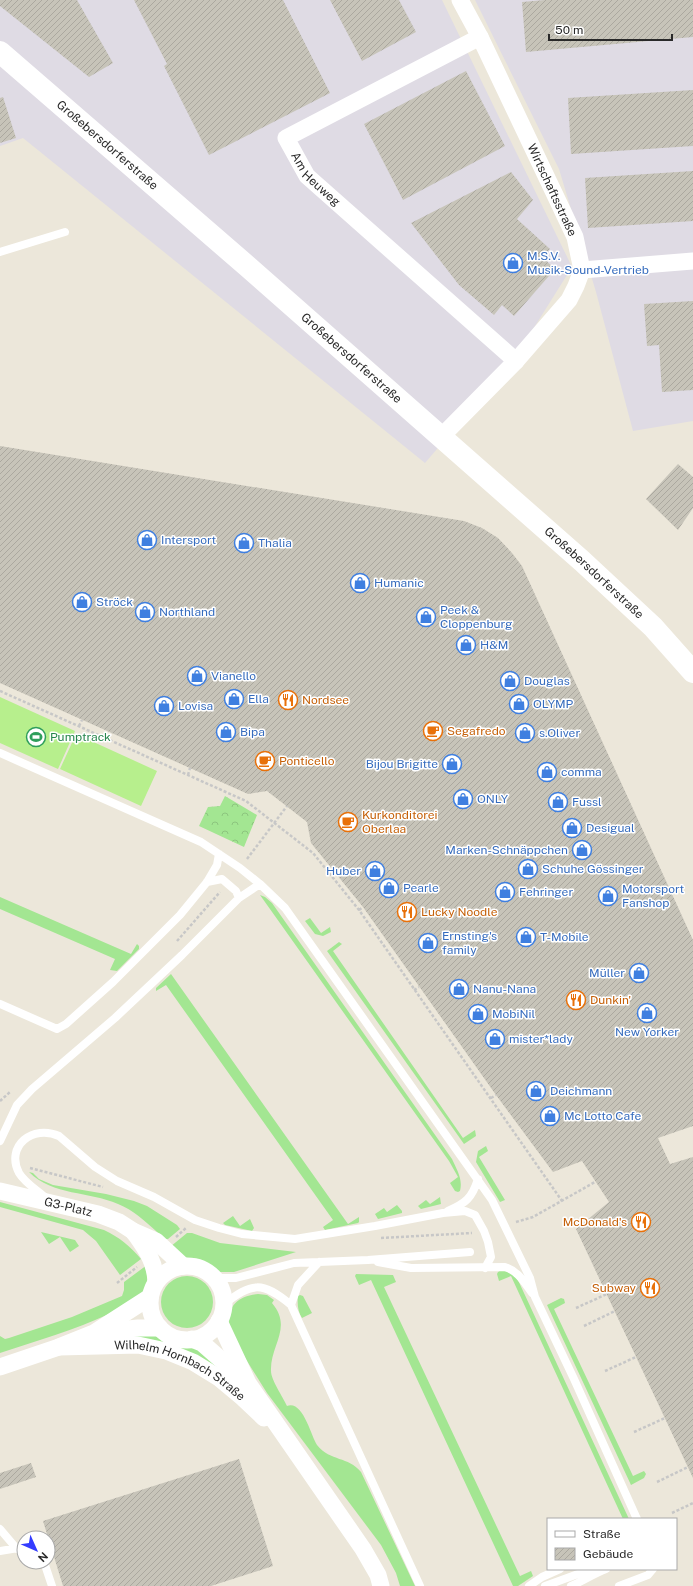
<svg xmlns="http://www.w3.org/2000/svg" width="693" height="1586" font-family="'Public Sans',sans-serif">
<style>
.industrial{fill:#dfdbe4}
.grass{fill:#a3e692}
.park{fill:url(#park-crowns)}
.pitch{fill:#b7ef8d}
.building{fill:url(#building-hatch)}
.lines{fill:none;stroke-linecap:round;stroke-linejoin:round}
.path{stroke:#c7c7c7;stroke-width:2.5;stroke-dasharray:3 2;stroke-linecap:butt}
.lane{stroke:#fff;stroke-width:8}
.street{stroke:#fff;stroke-width:17}
.secondary{stroke:#fff;stroke-width:22}
.labels{text-anchor:middle;stroke-width:3;stroke-linejoin:round;paint-order:stroke}
.street-label{font-size:12px;fill:#292929;stroke:#fff}
.shop-label{font-size:12px;fill:#366cbe;stroke:#fff;text-anchor:start}
.food-label{font-size:12px;fill:#c56008;stroke:#fff;text-anchor:start}
.leisure-label{font-size:12px;fill:#27864d;stroke:#fff;text-anchor:start}
</style>
<defs>
<pattern id="park-crowns" width="20" height="18" patternUnits="userSpaceOnUse"><rect width="20" height="18" fill="#a3e692"/><path d="M2 6a3 3 0 1 1 6 0M12 15a3 3 0 1 1 6 0" fill="none" stroke="#8cc57e"/></pattern>
<pattern id="building-hatch" width="6" height="6" patternUnits="userSpaceOnUse"><rect width="6" height="6" fill="#c7c4b9"/><path d="M-1 1l2-2M0 6l6-6M5 7l2-2" fill="none" stroke="#aba89f"/></pattern>
</defs>
<rect width="100%" height="100%" fill="#ece7da"/>
<path class="industrial" d="M0,0H442L572,267L515,358L425,463L23,138L0,146Z
M475,0H693V421L633,431L596,292L559,169Z"/>
<path class="grass" d="M260,895L265,897L272,903L452,1159C457,1170 463,1179 460,1191L458,1192L455,1191L450,1183L458,1177L449,1161Z
M0,897L131,954L137,944L139,946V949L117,971L110,970L115,959L0,909Z
M310,918L321,933L330,927L331,932L323,936L315,934L305,921Z
M339,942L342,944L333,951L463,1138L475,1130L476,1136L464,1144L327,951Z
M171,974L348,1224L359,1217V1222L358,1223L325,1230L323,1227L333,1220L166,985L156,991V988Z
M486,1146L488,1151L479,1157L505,1200L500,1202L476,1162L478,1151Z
M29,1172L33,1173L39,1179L53,1185L106,1194L134,1201L147,1206L177,1225L180,1229L168,1239H165C161,1237 159,1234 156,1231C145,1221 133,1210 118,1204C89,1191 53,1196 29,1172Z
M440,1197L441,1204L421,1209L418,1206L426,1200L430,1204Z
M0,1202L104,1230C119,1237 130,1246 141,1259L120,1275L96,1241L83,1230L0,1207Z
M397,1205L402,1211V1213L378,1219L375,1214L384,1208L387,1212Z
M233,1216L240,1226L250,1219L254,1228L252,1231L225,1225L223,1223Z
M41,1232L75,1240L79,1246L70,1252L60,1237L49,1244Z
M187,1233H192L220,1243L296,1252L234,1272H219L207,1265L184,1258L170,1247Z
M147,1265C150,1278 147,1294 134,1303C127,1308 117,1310 109,1314C74,1330 37,1341 0,1353V1336L5,1339L9,1338L72,1317L122,1296L124,1290V1282Z
M501,1270L511,1273L517,1278L629,1519H623L511,1276L499,1281L497,1274L498,1272Z
M356,1274L393,1275L396,1282L384,1287L520,1576L531,1571L533,1576L518,1586H513L371,1280L359,1285L355,1276Z
M161 1302a26 26 0 1 1 52 0a26 26 0 1 1-52 0Z
M258,1294L267,1295L274,1300L272,1303C293,1328 270,1345 271,1371C271,1380 283,1397 287,1406C303,1400 311,1436 317,1445C331,1462 348,1456 361,1472L415,1586H400L396,1573L381,1545L267,1393L232,1337C223,1314 232,1296 258,1294Z
M300,1295L303,1296L312,1313L302,1318C298,1312 297,1304 298,1296Z
M561,1298L564,1299L565,1303L554,1309L633,1476L644,1471L646,1474L644,1478L631,1485L547,1305Z
M142,1333L158,1336L171,1342L181,1345L192,1346L202,1351L221,1370L119,1337Z"/>
<path class="park" d="M225,796L257,815L244,847L199,826L208,807L220,806Z"/>
<path class="pitch" d="M0,697L75,731L58,769L0,743Z
M76,734L157,771L141,806L60,769Z"/>
<path class="building" d="M0,0H77L113,63L89,77L0,6Z
M134,0H283L330,93L209,155L164,66L167,64Z
M330,0H399L416,32L362,61Z
M545,0H693V37L526,52L522,2Z
M466,71L505,146L403,200L364,124Z
M693,90V146L571,154L568,98Z
M3,97L16,138L0,143V98Z
M693,171V221L588,228L585,178Z
M511,172L533,200L517,219L550,249L542,257L555,269L514,316L502,305L494,315L459,285L411,223Z
M693,301V390L662,392L659,345L647,346L644,304Z
M0,446L464,521L482,528L498,538L512,553L522,566L693,940V1126L658,1138L670,1164L693,1157V1478L576,1229L609,1202L582,1161L553,1172L496,1095L363,907L311,843L307,822L267,791L248,794L0,683Z
M678,464L693,477V508L678,530L646,499Z
M239,1459L273,1566L211,1586H63L43,1521Z
M31,1463L36,1477L0,1489V1473Z"/>
<g class="lines">
<path class="path" d="M0,691L246,801L313,853L359,910L562,1201
M79,726L82,720
M188,775L190,768
M247,859L287,806
M359,910L363,907
M177,941L220,892
M414,990L419,987
M491,1098L496,1095
M0,1101L10,1092
M30,1168L103,1187
M516,1222L533,1217L595,1182
M176,1237L186,1228
M381,1238L472,1233
M117,1283L137,1267
M576,1308L607,1294
M584,1326L615,1311
M605,1371L636,1357
M634,1432L665,1418
M657,1482L688,1467
M672,1513L693,1503"/>
<path class="lane" d="M0,252L65,232
M0,753L201,842L240,868L260,884L285,908L492,1200L530,1278L535,1297L574,1379L637,1519
M207,882L222,879L236,891L239,898
M0,1004L57,1029L66,1024L113,982L180,915L207,882L217,865L219,854
M0,1141L17,1105L32,1089L115,1018L182,955L239,898L260,884
M46,1198C37,1190 25,1183 19,1173C5,1146 33,1124 59,1136L95,1167L117,1181L154,1197L195,1220L219,1228L242,1234L295,1239L375,1226L443,1213L465,1211L475,1215L484,1231L488,1242L491,1257L485,1268
M448,1211C466,1203 472,1198 478,1179
M378,1262L411,1268L505,1267C518,1271 524,1282 532,1293
M214,1278H236L294,1263L368,1260L470,1252
M223,1305C252,1282 262,1281 291,1305L420,1586
M291,1305L298,1285L319,1262
M0,1529L17,1549
M0,1551L24,1547
M44,1562L52,1586
M529,1586L542,1577L560,1569
M545,1586L578,1574H594
M571,1586C583,1581 593,1574 606,1569
M619,1586L648,1575L653,1569"/>
<g class="street">
<path id="s1" d="M480,37L286,138L307,176L516,361"/>
<path d="M582,270L693,261"/>
<path d="M441,437L516,361L569,300L576,286L582,270L575,237L480,37L460,0"/>
<path id="s2" d="M0,1191L98,1214L119,1222L133,1231L156,1241L183,1266"/>
<path d="M133,1231C145,1248 155,1260 156,1282"/>
<circle cx="187" cy="1303" r="37"/>
<path d="M219,1321L248,1383L363,1549L378,1575L381,1586"/>
<path d="M100,1332L138,1328H160"/>
<path d="M192,1339L202,1343L242,1378"/>
<path id="s3" d="M59,1347L138,1345L166,1351L193,1362L219,1378L243,1398L264,1418"/>
<path d="M0,1367L59,1347L94,1333L150,1297"/>
</g>
<path class="secondary" id="s4" d="M0,52L247,266L582,561L653,627L693,672"/>
</g>
<defs>
<g id="shop-ring" transform="scale(1)"><circle r="9.5" fill="#fff" stroke="#3f7fe0" stroke-width="1.5"/><path d="M-5-2.5h2.3a2.7 3.5 0 0 1 5.4 0H5L5.5 6h-11ZM-1.5-2.5h3a1.5 2.3 0 0 0-3 0Z" fill="#3f7fe0"/></g>
<g id="restaurant-ring" transform="scale(1)"><circle r="9.5" fill="#fff" stroke="#e8710a" stroke-width="1.5"/><path d="M-5-6h1v4h1v-4h1v4h1v-4h1v5L-1.5 .5V6h-2V.5L-5-1ZM5-6V6H3V1.5H1.5Q1.5-4 5-6Z" fill="#e8710a"/></g>
<g id="cafe-ring" transform="scale(1)"><circle r="9.5" fill="#fff" stroke="#e8710a" stroke-width="1.5"/><path d="M-5.5-4.5H6V0H3Q3 3.5 0 3.5H-2.5Q-5.5 3.5-5.5 0ZM3-3.2v2h1.7v-2ZM-6 4.5H4V6H-6Z" fill="#e8710a"/></g>
<g id="stadium-ring" transform="scale(1)"><circle r="9.5" fill="#fff" stroke="#2e9e5b" stroke-width="1.5"/><path d="M0-5a6.5 5 0 1 0 0 10a6.5 5 0 1 0 0-10ZM-3.5-1.8h7v3.6h-7Z" fill="#2e9e5b"/></g>
</defs>
<g fill-rule="evenodd">
<use href="#shop-ring" x="513" y="263"/>
<use href="#shop-ring" x="147" y="540"/>
<use href="#shop-ring" x="244" y="543"/>
<use href="#shop-ring" x="360" y="583"/>
<use href="#shop-ring" x="82" y="602"/>
<use href="#shop-ring" x="145" y="612"/>
<use href="#shop-ring" x="426" y="617"/>
<use href="#shop-ring" x="466" y="645"/>
<use href="#shop-ring" x="197" y="676"/>
<use href="#shop-ring" x="510" y="681"/>
<use href="#shop-ring" x="234" y="699"/>
<use href="#restaurant-ring" x="288" y="700"/>
<use href="#shop-ring" x="519" y="704"/>
<use href="#shop-ring" x="164" y="706"/>
<use href="#cafe-ring" x="433" y="731"/>
<use href="#shop-ring" x="226" y="732"/>
<use href="#shop-ring" x="525" y="733"/>
<use href="#stadium-ring" x="36" y="737"/>
<use href="#cafe-ring" x="265" y="761"/>
<use href="#shop-ring" x="452" y="764"/>
<use href="#shop-ring" x="547" y="772"/>
<use href="#shop-ring" x="463" y="799"/>
<use href="#shop-ring" x="558" y="802"/>
<use href="#cafe-ring" x="348" y="822"/>
<use href="#shop-ring" x="572" y="828"/>
<use href="#shop-ring" x="582" y="850"/>
<use href="#shop-ring" x="528" y="869"/>
<use href="#shop-ring" x="375" y="871"/>
<use href="#shop-ring" x="389" y="888"/>
<use href="#shop-ring" x="505" y="892"/>
<use href="#shop-ring" x="608" y="896"/>
<use href="#restaurant-ring" x="407" y="912"/>
<use href="#shop-ring" x="526" y="937"/>
<use href="#shop-ring" x="428" y="943"/>
<use href="#shop-ring" x="639" y="973"/>
<use href="#shop-ring" x="459" y="989"/>
<use href="#restaurant-ring" x="576" y="1000"/>
<use href="#shop-ring" x="647" y="1013"/>
<use href="#shop-ring" x="478" y="1014"/>
<use href="#shop-ring" x="495" y="1039"/>
<use href="#shop-ring" x="536" y="1091"/>
<use href="#shop-ring" x="550" y="1116"/>
<use href="#restaurant-ring" x="641" y="1222"/>
<use href="#restaurant-ring" x="650" y="1288"/>
</g>
<g class="labels">
<g class="street-label">
<text dy="4" stroke="none"><textPath href="#s4" startOffset="142">Großebersdorferstraße</textPath></text>
<text dy="4" stroke="none"><textPath href="#s1" startOffset="270">Am Heuweg</textPath></text>
<text transform="translate(552 190) rotate(65)" y="4">Wirtschaftsstraße</text>
<text dy="4" stroke="none"><textPath href="#s4" startOffset="466">Großebersdorferstraße</textPath></text>
<text dy="4" stroke="none"><textPath href="#s4" startOffset="790">Großebersdorferstraße</textPath></text>
<text dy="4" stroke="none"><textPath href="#s2" startOffset="70">G3-Platz</textPath></text>
<text dy="4" stroke="none"><textPath href="#s3" startOffset="127">Wilhelm Hornbach Straße</textPath></text>
</g>
<g class="shop-label">
<text x="527" y="260">M.S.V.<tspan x="527" dy="14">Musik-Sound-Vertrieb</tspan></text>
<text x="161" y="544">Intersport</text>
<text x="258" y="547">Thalia</text>
<text x="374" y="587">Humanic</text>
<text x="96" y="606">Ströck</text>
<text x="440" y="614">Peek &amp;<tspan x="440" dy="14">Cloppenburg</tspan></text>
<text x="159" y="616">Northland</text>
<text x="480" y="649">H&amp;M</text>
<text x="211" y="680">Vianello</text>
<text x="524" y="685">Douglas</text>
<text x="248" y="703">Ella</text>
<text x="533" y="708">OLYMP</text>
<text x="178" y="710">Lovisa</text>
<text x="240" y="736">Bipa</text>
<text x="539" y="737">s.Oliver</text>
<text x="438" y="768" text-anchor="end">Bijou Brigitte</text>
<text x="561" y="776">comma</text>
<text x="477" y="803">ONLY</text>
<text x="572" y="806">Fussl</text>
<text x="586" y="832">Desigual</text>
<text x="568" y="854" text-anchor="end">Marken-Schnäppchen</text>
<text x="542" y="873">Schuhe Gössinger</text>
<text x="361" y="875" text-anchor="end">Huber</text>
<text x="403" y="892">Pearle</text>
<text x="622" y="893">Motorsport<tspan x="622" dy="14">Fanshop</tspan></text>
<text x="519" y="896">Fehringer</text>
<text x="442" y="940">Ernsting's<tspan x="442" dy="14">family</tspan></text>
<text x="540" y="941">T-Mobile</text>
<text x="625" y="977" text-anchor="end">Müller</text>
<text x="473" y="993">Nanu-Nana</text>
<text x="492" y="1018">MobiNil</text>
<text x="647" y="1036" text-anchor="middle">New Yorker</text>
<text x="509" y="1043">mister*lady</text>
<text x="550" y="1095">Deichmann</text>
<text x="564" y="1120">Mc Lotto Cafe</text>
</g>
<g class="food-label">
<text x="302" y="704">Nordsee</text>
<text x="447" y="735">Segafredo</text>
<text x="279" y="765">Ponticello</text>
<text x="362" y="819">Kurkonditorei<tspan x="362" dy="14">Oberlaa</tspan></text>
<text x="421" y="916">Lucky Noodle</text>
<text x="590" y="1004">Dunkin'</text>
<text x="627" y="1226" text-anchor="end">McDonald's</text>
<text x="636" y="1292" text-anchor="end">Subway</text>
</g>
<g class="leisure-label">
<text x="50" y="741">Pumptrack</text>
</g>
</g>
<rect x="547" y="1518" width="130" height="52" fill="#ffffff" stroke="#a9a9a9"/>
<rect x="555" y="1531" width="20" height="6" fill="#ffffff" stroke="#a9a9a9"/>
<text x="583" y="1538" font-size="12" fill="#292929">Straße</text>
<rect x="555" y="1548" width="20" height="12" fill="url(#building-hatch)" stroke="#a9a9a9"/>
<text x="583" y="1558" font-size="12" fill="#292929">Gebäude</text>
<g transform="translate(36 1550) rotate(135)"><circle r="19" fill="#ffffff" stroke="#a9a9a9"/>
<path d="M0-3L7 15L0 10L-7 15Z" fill="#343cff"/>
<text y="-6" font-size="11" font-weight="bold" text-anchor="middle" fill="#292929">N</text>
</g>
<path d="M549 34v6h123v-6" fill="none" stroke="#292929" stroke-width="2"/>
<text x="555" y="34" font-size="12" fill="#292929" stroke="#ffffff" stroke-width="3" paint-order="stroke">50 m</text>
</svg>
